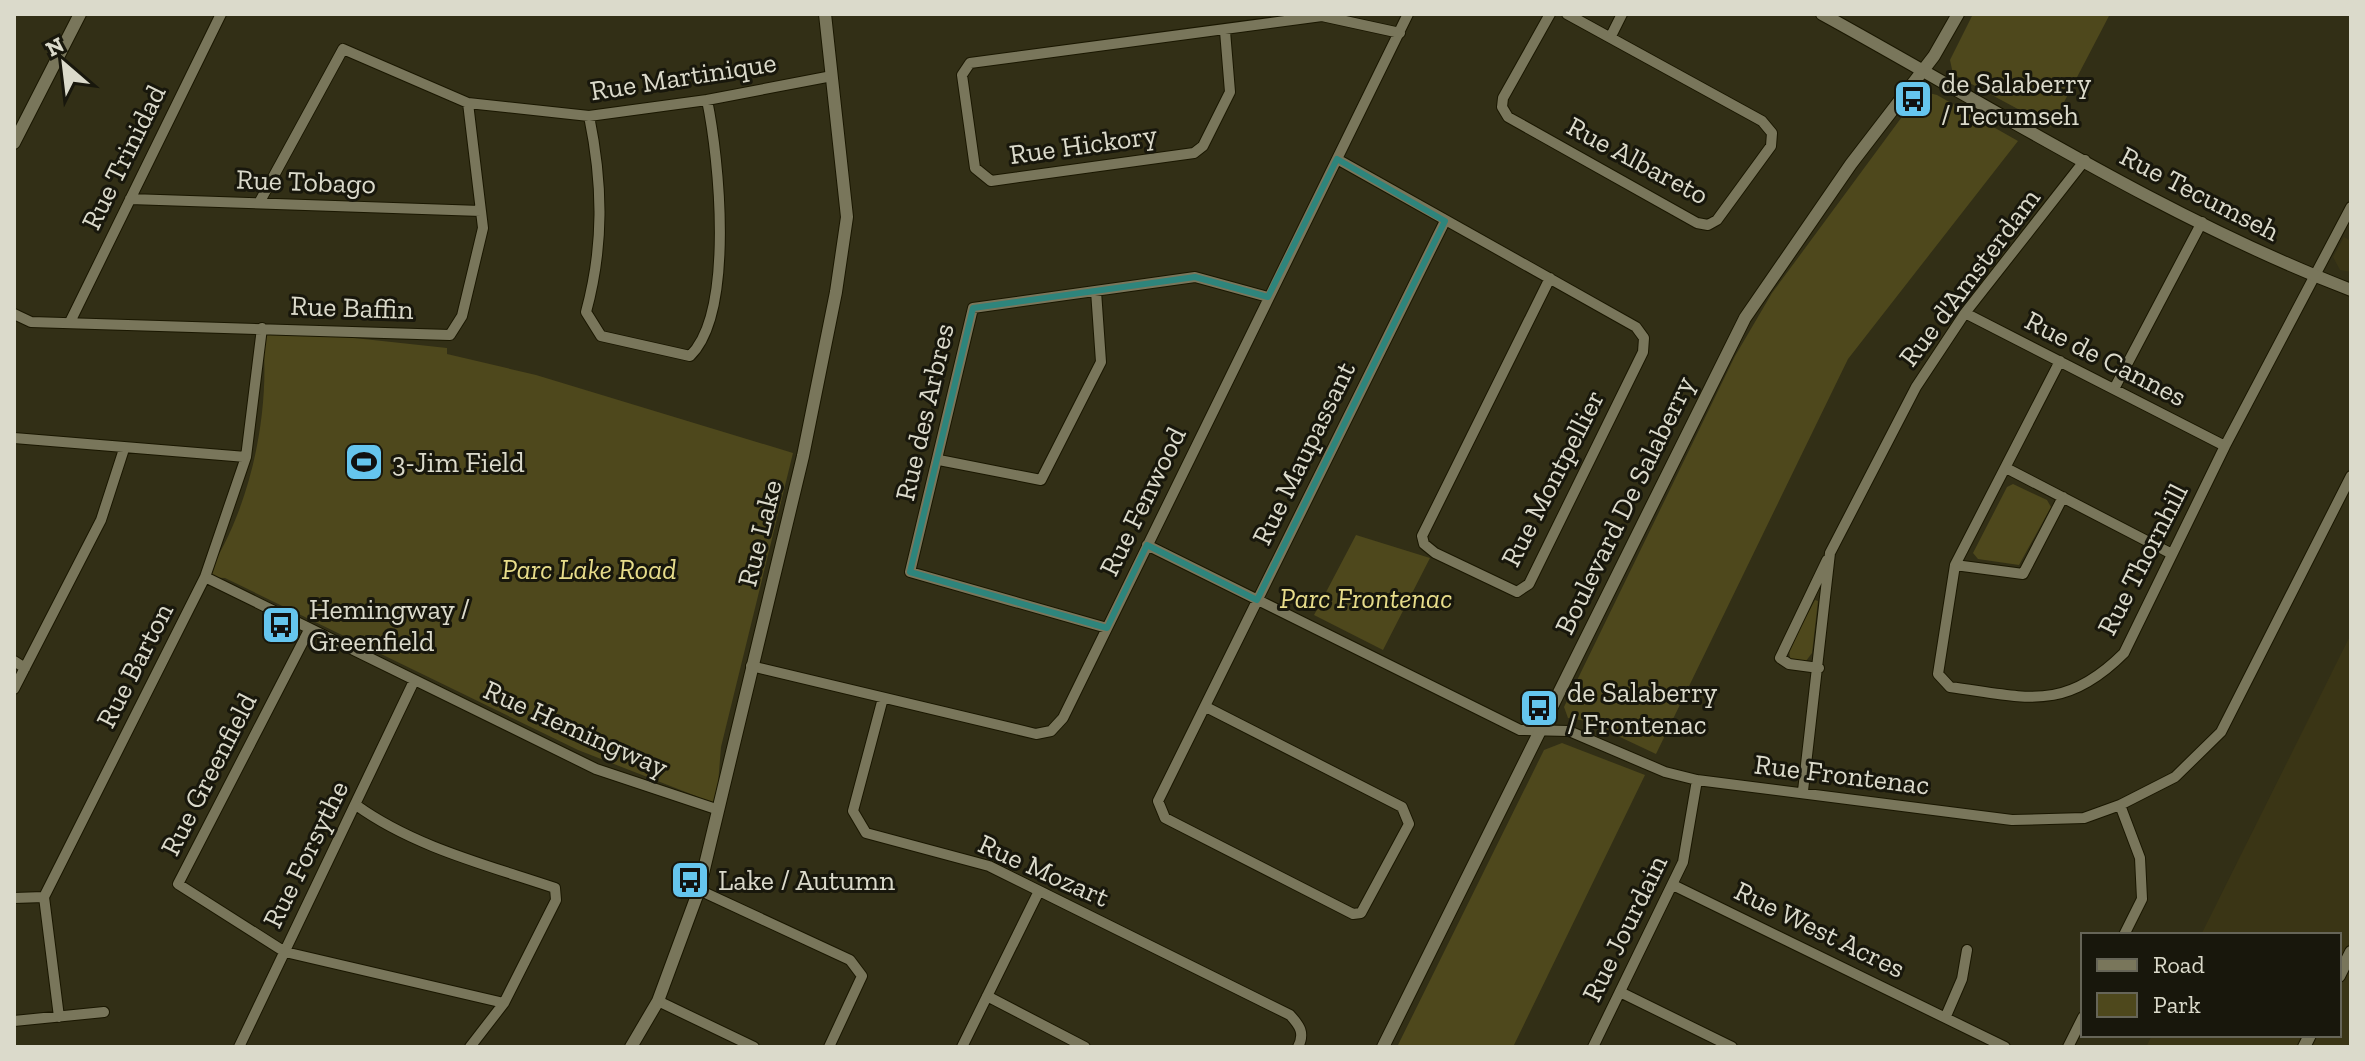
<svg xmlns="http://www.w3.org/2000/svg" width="2365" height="1061" font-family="'Zilla Slab',serif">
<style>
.built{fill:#3a3515}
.green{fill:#4e481c}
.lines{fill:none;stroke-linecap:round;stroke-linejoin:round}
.minor-casing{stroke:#1a1701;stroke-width:12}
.tertiary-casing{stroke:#1a1701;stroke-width:14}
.minor{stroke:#79765b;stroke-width:10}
.tertiary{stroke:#79765b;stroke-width:12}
.marked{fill:none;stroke:#2e857c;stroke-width:6;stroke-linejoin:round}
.labels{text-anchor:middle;stroke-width:6;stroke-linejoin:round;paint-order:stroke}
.street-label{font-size:28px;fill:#dbdacb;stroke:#18170c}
.poi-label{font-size:28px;fill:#dbdacb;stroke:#18170c;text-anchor:start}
.park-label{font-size:28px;font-style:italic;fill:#e7dc8a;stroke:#18170c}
</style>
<rect width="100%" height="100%" fill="#322f16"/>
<path class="built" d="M2344,237L2351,241V272L2340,270L2333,257Z
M2351,634V1047H2146L2152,1035H2339V935H2201Z"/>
<path class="green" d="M1973,14H2110L2051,127L1953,74L1950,60Z
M1921,91L1937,95L2018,141L1848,359L1656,754L1586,721L1568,718L1564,707L1735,356L1772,293Z
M262,328L447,348V354L536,375L793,453L721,747L716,809L696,796L578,750L225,578L205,577C251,510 272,409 262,328Z
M2013,484L2047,500L2051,507L2019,565L1978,559L1973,553L2007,487Z
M1356,535L1430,558L1383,650L1314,615Z
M1815,600L1818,601L1812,653L1806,661L1790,659L1789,649Z
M1562,743L1645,775L1513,1047H1397L1544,750Z"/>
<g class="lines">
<g class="minor-casing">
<path id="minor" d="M1550,14L1503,98L1502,107L1508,117L1697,223L1708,225L1717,220L1771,146L1772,133L1762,121L1567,14
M1225,31L1230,92L1203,146L1194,153L991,181L975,168L962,75L970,63L1322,16L1400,33
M1611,36L1622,14
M589,116C603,184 604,246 586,312L601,336L690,356C735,312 719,158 707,100
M1337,159L1636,327L1644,338L1643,352L1529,584L1517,592L1435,553L1424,544L1422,536L1550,278
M130,199L481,211
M259,203L343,49L468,103L589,116L707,100L832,76
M1965,313L2225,446
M14,314L31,322L450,335L462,316L483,228L468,103
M70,322L221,14
M2060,361L1955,565L1938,674L1950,687C2026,697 2064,713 2124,653L2225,446L2351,207
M2114,389L2202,222
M14,438L246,457
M939,460L1041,480L1101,362L1096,291
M2006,468L2172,554
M1147,545L1520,730L1569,731L1665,772L1697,780L2012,820L2084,818L2120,805L2175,777L2221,732L2351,476
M1955,565L2023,574L2063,497
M205,577L596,769L716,809
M1107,628L910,572L973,308L1195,277L1268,297
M309,630L178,884L285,952L504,1003
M14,661L25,668
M751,666L1036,734L1051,731L1063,718L1408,14
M1819,668L1789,664L1780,658L1827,560
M14,689L101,520L124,449
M883,698L853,811L866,833L989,866L1290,1015C1300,1026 1305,1033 1298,1047
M1206,707L1402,807L1409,824L1361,913L1353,914L1165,818L1158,801L1445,221
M1803,791L1830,553L1916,387L1965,313L2085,160
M356,805C414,847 487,865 555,888L556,900L504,1003L470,1047
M2120,805L2140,858L2142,899L2124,935
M1673,885L2005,1047
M699,890L850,960L862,976L829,1047
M14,898L44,897
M1620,992L1732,1047
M987,996L1085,1047
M658,1001L754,1047
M1946,1016L1962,979L1967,950
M59,1017L44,897L205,577L246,457L262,328
M14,1021L104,1012
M239,1047L414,681
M962,1047L1039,891
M1593,1047L1683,862L1697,780
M2068,1047L2083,1017"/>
</g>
<g class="tertiary-casing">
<path id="tertiary" d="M1822,14C1993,108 2169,220 2351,290
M14,143L80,14
M2339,976L2351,952
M631,1047L658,1001L699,890L803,456L836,292L847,217L825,14
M1383,1047L1745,318L1851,164L1934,56L1958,14
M2304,1047L2310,1035"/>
</g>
<use href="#minor" class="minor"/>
<use href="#tertiary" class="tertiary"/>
</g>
<path class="marked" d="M1337,159L1445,221L1257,600L1147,545L1107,628L910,572L973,308L1195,277L1268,297Z"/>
<defs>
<g id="bus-square" transform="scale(2)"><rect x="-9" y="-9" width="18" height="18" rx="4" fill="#65c5ee" stroke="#18170c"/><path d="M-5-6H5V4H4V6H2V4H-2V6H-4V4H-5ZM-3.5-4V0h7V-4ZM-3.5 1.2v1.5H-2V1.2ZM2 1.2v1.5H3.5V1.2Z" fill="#111"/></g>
<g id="stadium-square" transform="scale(2)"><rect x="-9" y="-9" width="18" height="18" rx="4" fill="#65c5ee" stroke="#18170c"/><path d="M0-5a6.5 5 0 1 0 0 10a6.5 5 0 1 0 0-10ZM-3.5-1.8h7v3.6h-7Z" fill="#111"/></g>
</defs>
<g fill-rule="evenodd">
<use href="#bus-square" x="1913" y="99"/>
<use href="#stadium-square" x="364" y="462"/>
<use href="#bus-square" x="281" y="625"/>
<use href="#bus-square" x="1539" y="708"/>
<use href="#bus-square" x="690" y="880"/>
</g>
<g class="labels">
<g class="street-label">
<text transform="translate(683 76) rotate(-9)" y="10">Rue Martinique</text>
<text transform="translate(1083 144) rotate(-8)" y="10">Rue Hickory</text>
<text transform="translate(123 157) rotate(-64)" y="10">Rue Trinidad</text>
<text transform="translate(1638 160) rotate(28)" y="10">Rue Albareto</text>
<text transform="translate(306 181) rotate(2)" y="10">Rue Tobago</text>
<text transform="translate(2200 193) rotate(27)" y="10">Rue Tecumseh</text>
<text transform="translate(1969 277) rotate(-53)" y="10">Rue d'Amsterdam</text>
<text transform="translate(352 307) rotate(2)" y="10">Rue Baffin</text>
<text transform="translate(2106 358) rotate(27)" y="10">Rue de Cannes</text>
<text transform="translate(924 412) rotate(-77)" y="10">Rue des Arbres</text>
<text transform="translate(1303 453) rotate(-64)" y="10">Rue Maupassant</text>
<text transform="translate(1552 478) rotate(-63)" y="10">Rue Montpellier</text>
<text transform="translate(1142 501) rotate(-64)" y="10">Rue Fenwood</text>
<text transform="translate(1624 505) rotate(-64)" y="10">Boulevard De Salaberry</text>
<text transform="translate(759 533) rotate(-76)" y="10">Rue Lake</text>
<text transform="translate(2142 559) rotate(-63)" y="10">Rue Thornhill</text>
<text transform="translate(134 665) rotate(-63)" y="10">Rue Barton</text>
<text transform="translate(576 728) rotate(24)" y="10">Rue Hemingway</text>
<text transform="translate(208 774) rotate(-63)" y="10">Rue Greenfield</text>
<text transform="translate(1842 774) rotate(7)" y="10">Rue Frontenac</text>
<text transform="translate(305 854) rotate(-64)" y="10">Rue Forsythe</text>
<text transform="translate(1044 870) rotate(24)" y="10">Rue Mozart</text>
<text transform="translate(1624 928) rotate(-64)" y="10">Rue Jourdain</text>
<text transform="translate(1820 929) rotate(26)" y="10">Rue West Acres</text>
</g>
<g class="poi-label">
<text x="1941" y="93">de Salaberry<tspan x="1941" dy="32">/ Tecumseh</tspan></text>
<text x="392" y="472">3-Jim Field</text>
<text x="309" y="619">Hemingway /<tspan x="309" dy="32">Greenfield</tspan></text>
<text x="1567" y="702">de Salaberry<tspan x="1567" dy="32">/ Frontenac</tspan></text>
<text x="718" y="890">Lake / Autumn</text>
</g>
<g class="park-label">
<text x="589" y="579">Parc Lake Road</text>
<text x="1366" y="608">Parc Frontenac</text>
</g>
</g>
<rect width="2365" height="1061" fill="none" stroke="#dbdacb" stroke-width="32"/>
<rect x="2081" y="933" width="260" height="104" fill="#18170c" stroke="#666558" stroke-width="2"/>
<rect x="2097" y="959" width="40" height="12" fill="#79765b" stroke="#666558" stroke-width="2"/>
<text x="2153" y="973" font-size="24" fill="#dbdacb">Road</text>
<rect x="2097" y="993" width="40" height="24" fill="#4e481c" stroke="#666558" stroke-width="2"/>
<text x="2153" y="1013" font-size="24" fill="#dbdacb">Park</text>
<g transform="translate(64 64) rotate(332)" stroke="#18170c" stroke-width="6" paint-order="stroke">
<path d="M0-6L14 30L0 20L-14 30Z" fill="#dbdacb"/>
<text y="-12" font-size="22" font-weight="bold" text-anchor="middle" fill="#dbdacb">N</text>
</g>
</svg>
